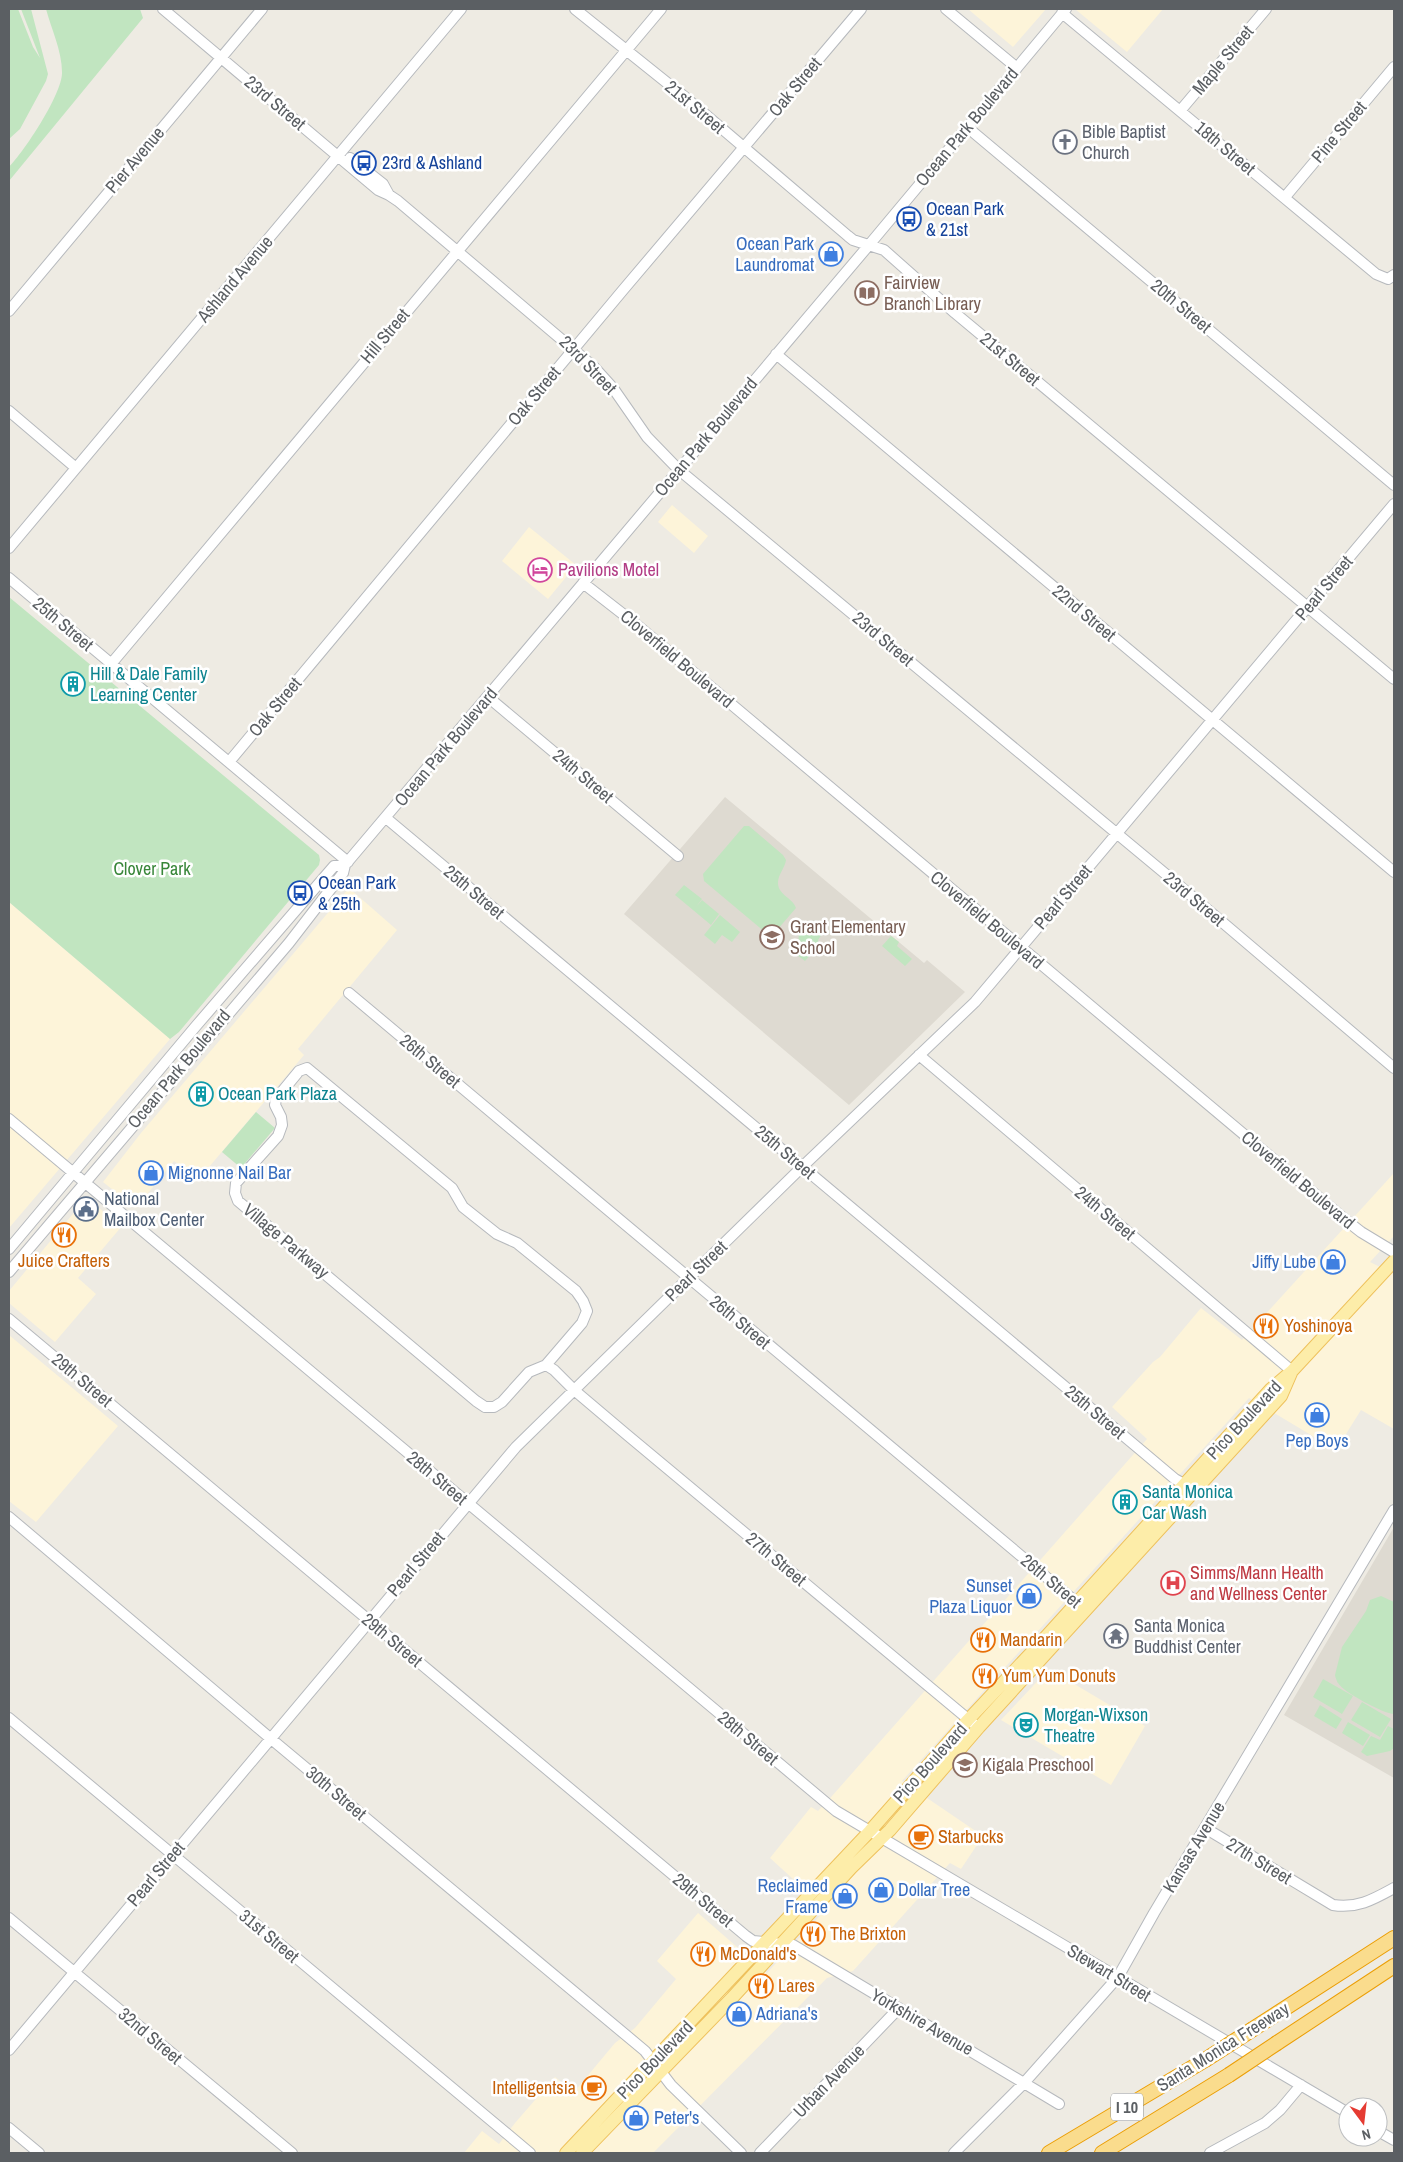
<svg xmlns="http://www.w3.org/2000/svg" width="1403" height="2162" font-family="'Archivo Narrow',sans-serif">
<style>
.commercial{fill:#fdf4d9}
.education{fill:#dedad1}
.green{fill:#c1e5c0}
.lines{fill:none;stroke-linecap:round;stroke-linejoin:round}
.minor-casing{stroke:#b6b9bd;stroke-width:12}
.major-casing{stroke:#eec15c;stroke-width:14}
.highway-casing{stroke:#eb9e05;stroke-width:16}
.minor{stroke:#fff;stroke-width:10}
.major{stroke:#fdeda9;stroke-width:12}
.highway{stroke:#fadc8d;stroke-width:14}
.highway-bridge-casing{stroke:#eb9e05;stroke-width:16;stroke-linecap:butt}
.highway-bridge{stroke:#fadc8d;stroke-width:14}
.labels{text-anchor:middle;stroke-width:5;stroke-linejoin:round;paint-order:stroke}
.shield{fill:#fff;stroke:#8c8f92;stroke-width:1}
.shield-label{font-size:16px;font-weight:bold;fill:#5b5f63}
.street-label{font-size:18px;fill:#5b5f63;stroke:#fff}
.worship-label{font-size:18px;fill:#5b616d;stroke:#fff;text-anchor:start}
.transit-label{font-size:18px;fill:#164399;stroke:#fff;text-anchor:start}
.shop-label{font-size:18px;fill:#366cbe;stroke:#fff;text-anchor:end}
.education-label{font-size:18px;fill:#785e54;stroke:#fff;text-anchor:start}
.hotel-label{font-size:18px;fill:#b23c85;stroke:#fff;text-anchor:start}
.culture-label{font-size:18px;fill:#0d838f;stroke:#fff;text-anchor:start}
.park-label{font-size:18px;fill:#388639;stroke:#fff}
.service-label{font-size:18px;fill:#4e5e75;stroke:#fff;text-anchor:start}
.food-label{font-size:18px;fill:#c56008;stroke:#fff;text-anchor:start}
.health-label{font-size:18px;fill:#be3a42;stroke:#fff;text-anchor:start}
</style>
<rect width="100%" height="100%" fill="#eeebe3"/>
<path class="commercial" d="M968,9H1046L1013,47Z
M1075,9H1163L1127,52Z
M672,505L708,536L694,553L658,522Z
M529,527L576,565L548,599L502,561Z
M349,888L397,930L298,1049L304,1055L198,1180L174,1161L136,1208L103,1182L141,1133Z
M9,902L170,1039L9,1228Z
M1394,1173V1236L1370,1262L1394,1274V1429L1361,1410L1336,1450L1249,1398L902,1781L983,1836L961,1869L950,1863L853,1971L827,1978L653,2153H464L482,2131L499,2144L515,2123L555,2077L574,2092L615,2043L635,2028L676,1979L657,1961L698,1913L767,1973L826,1909L770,1858L811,1807L818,1811L832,1796L1147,1439L1112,1407L1153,1362L1160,1357L1201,1308L1242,1340Z
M86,1198L122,1226L78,1278L96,1294L55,1342L9,1303V1291Z
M9,1335L118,1426L36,1522L9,1501Z
M1049,1669L1145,1726L1111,1785L1001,1720Z"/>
<path class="education" d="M725,797L924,963L927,960L965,992L849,1105L624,914Z
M1394,1527V1778L1284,1715Z"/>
<path class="green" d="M9,9H18L33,47L40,58L21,9H31L48,74L46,81L20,129L9,139Z
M46,9H140L143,18L9,181V167C24,152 63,93 62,72C62,51 51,28 46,9Z
M9,597L319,855L320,860L319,865L179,1032L170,1039L9,902Z
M744,826H749L783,855L786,860C785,868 778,874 778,883C778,895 793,898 796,908L771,937L704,881L703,874Z
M684,885L702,899L696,907L702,900L719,914L711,925L675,895Z
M720,915L740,932L732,942L722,935L715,944L704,935Z
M809,922L822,934L818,940L819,945L805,961L797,955L799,933Z
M891,936L899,942L897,946L912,959L905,966L882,946Z
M256,1112L275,1128L241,1168L222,1152Z
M1381,1596L1394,1602V1714C1384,1714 1343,1692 1338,1683C1337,1682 1335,1676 1335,1675L1342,1647L1366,1611L1370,1600Z
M1323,1679L1353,1696L1342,1714L1313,1697Z
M1362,1702L1391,1719L1380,1737L1351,1720Z
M1320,1705L1342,1719L1336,1729L1314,1716Z
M1348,1722L1370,1735L1363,1746L1342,1733Z
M1388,1726L1394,1729V1748L1390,1751L1367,1756L1361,1752L1371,1736L1380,1740Z"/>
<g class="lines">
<g class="minor-casing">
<path id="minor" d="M163,9L378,190L389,195L398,201L594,367L613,388L647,437L678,469L1168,876L1394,1068
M575,9L686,98L848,236L853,240L884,250L955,313L1394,679
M946,9L1017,68
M1062,13L1376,274L1388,279L1394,275
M1180,111L1266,9
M967,127L1394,485
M350,158L383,184L389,195
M1285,197L1394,67
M9,311L262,9
M776,354L1394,872
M9,411L76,468
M9,548L461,9
M9,578L348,862
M583,583L637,625L1347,1221L1361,1232L1394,1252
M111,664L661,9
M488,697L678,856
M229,762L623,290L861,9
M386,818L1137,1447L1175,1479L1184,1484
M349,993L1082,1607
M919,1055L1292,1371
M307,1068L452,1188L463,1207L497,1234L517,1243L576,1291L583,1301L587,1311L582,1323L546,1365L529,1372L502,1402L494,1407H485L476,1401L238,1201L235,1193L236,1183L278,1136L282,1125L281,1117L275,1105L276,1099L299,1071Z
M9,1119L836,1811L1348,2113
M9,1249L196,1026L334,866L345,865
M9,1272L289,943L343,873L345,865L869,245L1066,9
M9,1319L746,1936L753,1941L793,1945L1059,2104
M546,1365L554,1370L574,1390L626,1434L974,1724
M9,1517L270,1738L645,2051L671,2085L741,2153
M9,1718L530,2153
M1205,1828L1333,1905C1357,1909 1374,1899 1394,1888
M9,1918L292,2153
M9,2050L516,1447L802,1167L975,1002L1394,504
M9,2128L39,2153
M1378,2131L1394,2140
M760,2153L899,2008
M954,2153L1024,2083L1118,1977L1154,1913L1394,1510
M1210,2153L1265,2123L1280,2110L1301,2085"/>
</g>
<g class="major-casing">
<path id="major" d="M566,2153L870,1831L968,1720L1032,1652L1271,1389L1292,1371L1394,1261
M582,2153L732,1998L851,1868L890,1830L979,1727L1281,1396L1291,1373"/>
</g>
<g class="highway-casing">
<path id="highway" d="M1253,2029L1394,1938
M1277,2043L1394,1966
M1049,2153L1205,2060
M1102,2153L1229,2075"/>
</g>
<use href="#minor" class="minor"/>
<use href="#major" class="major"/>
<use href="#highway" class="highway"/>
<g class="highway-bridge-casing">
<path id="highway-bridge" d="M1205,2060L1253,2029
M1229,2075L1277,2043"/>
</g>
<use href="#highway-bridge" class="highway-bridge"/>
</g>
<defs>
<g id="church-ring" transform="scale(1.25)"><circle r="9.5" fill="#fff" stroke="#6b7280" stroke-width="1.5"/><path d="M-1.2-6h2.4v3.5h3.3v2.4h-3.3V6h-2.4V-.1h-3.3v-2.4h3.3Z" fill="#6b7280"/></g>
<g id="bus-ring" transform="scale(1.25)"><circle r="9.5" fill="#fff" stroke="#1a4fb4" stroke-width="1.5"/><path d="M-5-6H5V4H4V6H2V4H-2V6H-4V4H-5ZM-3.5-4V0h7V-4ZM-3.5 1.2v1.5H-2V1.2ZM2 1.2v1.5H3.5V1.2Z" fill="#1a4fb4"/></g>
<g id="shop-ring" transform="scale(1.25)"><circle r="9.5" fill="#fff" stroke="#3f7fe0" stroke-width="1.5"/><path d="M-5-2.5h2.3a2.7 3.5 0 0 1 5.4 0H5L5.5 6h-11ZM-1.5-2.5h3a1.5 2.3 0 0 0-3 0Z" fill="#3f7fe0"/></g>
<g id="library-ring" transform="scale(1.25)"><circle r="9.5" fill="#fff" stroke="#8d6e63" stroke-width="1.5"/><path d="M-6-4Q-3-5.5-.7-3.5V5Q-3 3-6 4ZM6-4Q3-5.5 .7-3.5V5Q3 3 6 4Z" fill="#8d6e63"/></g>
<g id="hotel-ring" transform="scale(1.25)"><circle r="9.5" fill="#fff" stroke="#d1479c" stroke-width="1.5"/><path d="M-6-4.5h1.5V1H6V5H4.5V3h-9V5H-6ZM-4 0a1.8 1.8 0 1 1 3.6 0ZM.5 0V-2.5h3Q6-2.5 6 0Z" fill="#d1479c"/></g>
<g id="building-ring" transform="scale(1.25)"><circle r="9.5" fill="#fff" stroke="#0f9aa8" stroke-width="1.5"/><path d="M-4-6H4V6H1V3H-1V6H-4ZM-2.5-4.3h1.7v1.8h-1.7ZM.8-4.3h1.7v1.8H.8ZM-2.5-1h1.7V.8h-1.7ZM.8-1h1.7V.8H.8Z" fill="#0f9aa8"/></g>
<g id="school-ring" transform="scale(1.25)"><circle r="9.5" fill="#fff" stroke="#8d6e63" stroke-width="1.5"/><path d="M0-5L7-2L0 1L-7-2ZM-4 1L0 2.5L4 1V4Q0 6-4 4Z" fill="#8d6e63"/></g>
<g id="civic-ring" transform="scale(1.25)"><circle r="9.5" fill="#fff" stroke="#5c6f8a" stroke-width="1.5"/><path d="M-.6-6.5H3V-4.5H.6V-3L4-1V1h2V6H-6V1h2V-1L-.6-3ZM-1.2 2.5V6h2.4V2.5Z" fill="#5c6f8a"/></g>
<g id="restaurant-ring" transform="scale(1.25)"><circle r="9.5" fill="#fff" stroke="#e8710a" stroke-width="1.5"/><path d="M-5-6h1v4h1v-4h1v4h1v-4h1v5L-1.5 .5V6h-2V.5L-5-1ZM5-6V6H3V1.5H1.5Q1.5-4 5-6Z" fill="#e8710a"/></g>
<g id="hospital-ring" transform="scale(1.25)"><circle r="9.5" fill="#fff" stroke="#e0444e" stroke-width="1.5"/><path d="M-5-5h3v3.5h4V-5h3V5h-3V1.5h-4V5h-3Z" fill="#e0444e"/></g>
<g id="temple-ring" transform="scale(1.25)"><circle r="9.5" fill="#fff" stroke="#6b7280" stroke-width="1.5"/><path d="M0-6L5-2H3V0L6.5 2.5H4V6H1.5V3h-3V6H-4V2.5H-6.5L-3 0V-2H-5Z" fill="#6b7280"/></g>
<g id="theatre-ring" transform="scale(1.25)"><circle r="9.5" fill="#fff" stroke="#0f9aa8" stroke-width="1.5"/><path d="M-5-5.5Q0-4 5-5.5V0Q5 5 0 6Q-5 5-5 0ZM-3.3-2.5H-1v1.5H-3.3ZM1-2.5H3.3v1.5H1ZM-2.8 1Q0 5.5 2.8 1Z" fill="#0f9aa8"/></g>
<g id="cafe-ring" transform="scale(1.25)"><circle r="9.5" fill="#fff" stroke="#e8710a" stroke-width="1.5"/><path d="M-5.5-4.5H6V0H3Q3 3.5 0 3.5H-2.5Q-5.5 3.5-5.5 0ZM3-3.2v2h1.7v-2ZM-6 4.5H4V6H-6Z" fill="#e8710a"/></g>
</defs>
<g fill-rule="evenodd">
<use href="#church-ring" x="1065" y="142"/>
<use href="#bus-ring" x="364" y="163"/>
<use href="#bus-ring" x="909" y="219"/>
<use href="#shop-ring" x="831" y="254"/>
<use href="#library-ring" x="867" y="293"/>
<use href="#hotel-ring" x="540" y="570"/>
<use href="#building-ring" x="73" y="684"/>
<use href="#bus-ring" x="300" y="893"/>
<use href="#school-ring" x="772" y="937"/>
<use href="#building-ring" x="201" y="1094"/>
<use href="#shop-ring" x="151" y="1173"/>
<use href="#civic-ring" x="86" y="1209"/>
<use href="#restaurant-ring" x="64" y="1235"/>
<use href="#shop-ring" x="1333" y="1262"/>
<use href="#restaurant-ring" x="1266" y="1326"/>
<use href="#shop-ring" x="1317" y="1415"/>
<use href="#building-ring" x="1125" y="1502"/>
<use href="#hospital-ring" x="1173" y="1583"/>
<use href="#shop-ring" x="1029" y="1596"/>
<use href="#temple-ring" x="1116" y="1636"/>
<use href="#restaurant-ring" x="983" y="1640"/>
<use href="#restaurant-ring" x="985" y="1676"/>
<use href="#theatre-ring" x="1026" y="1725"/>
<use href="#school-ring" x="965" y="1765"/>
<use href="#cafe-ring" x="921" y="1837"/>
<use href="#shop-ring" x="881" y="1890"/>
<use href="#shop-ring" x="845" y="1896"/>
<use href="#restaurant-ring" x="813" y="1934"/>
<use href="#restaurant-ring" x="703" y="1954"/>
<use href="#restaurant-ring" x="761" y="1986"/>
<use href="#shop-ring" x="739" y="2014"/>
<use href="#cafe-ring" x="594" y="2088"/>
<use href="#shop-ring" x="636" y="2118"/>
</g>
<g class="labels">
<rect class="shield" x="1111" y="2093.5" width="32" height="27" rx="4"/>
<g class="shield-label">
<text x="1127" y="2113">I 10</text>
</g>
<g class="street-label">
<text transform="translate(1223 60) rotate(-50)" y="6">Maple Street</text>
<text transform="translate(795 87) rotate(-50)" y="6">Oak Street</text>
<text transform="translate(275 103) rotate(40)" y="6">23rd Street</text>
<text transform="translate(695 107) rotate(40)" y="6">21st Street</text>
<text transform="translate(967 127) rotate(-50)" y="6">Ocean Park Boulevard</text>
<text transform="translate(1339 132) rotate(-50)" y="6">Pine Street</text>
<text transform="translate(1225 148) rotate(40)" y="6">18th Street</text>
<text transform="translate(135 160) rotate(-50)" y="6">Pier Avenue</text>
<text transform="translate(235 279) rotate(-50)" y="6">Ashland Avenue</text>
<text transform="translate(1181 306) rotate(40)" y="6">20th Street</text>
<text transform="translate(385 336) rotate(-50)" y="6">Hill Street</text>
<text transform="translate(1010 359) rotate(40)" y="6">21st Street</text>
<text transform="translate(588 365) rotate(46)" y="6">23rd Street</text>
<text transform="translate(534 396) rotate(-50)" y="6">Oak Street</text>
<text transform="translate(706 437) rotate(-50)" y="6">Ocean Park Boulevard</text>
<text transform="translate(1324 588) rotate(-50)" y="6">Pearl Street</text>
<text transform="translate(1084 613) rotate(40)" y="6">22nd Street</text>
<text transform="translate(63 624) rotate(40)" y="6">25th Street</text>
<text transform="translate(883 639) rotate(40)" y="6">23rd Street</text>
<text transform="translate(677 659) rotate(40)" y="6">Cloverfield Boulevard</text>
<text transform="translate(275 707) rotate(-50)" y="6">Oak Street</text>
<text transform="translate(446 747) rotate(-50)" y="6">Ocean Park Boulevard</text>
<text transform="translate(583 776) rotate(40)" y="6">24th Street</text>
<text transform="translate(474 892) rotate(40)" y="6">25th Street</text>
<text transform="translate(1063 897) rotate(-50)" y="6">Pearl Street</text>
<text transform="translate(1194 899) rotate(40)" y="6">23rd Street</text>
<text transform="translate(987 920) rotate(40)" y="6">Cloverfield Boulevard</text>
<text transform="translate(430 1061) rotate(40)" y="6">26th Street</text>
<text transform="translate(179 1069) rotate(-50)" y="6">Ocean Park Boulevard</text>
<text transform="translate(785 1152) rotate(40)" y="6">25th Street</text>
<text transform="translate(1298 1180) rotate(40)" y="6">Cloverfield Boulevard</text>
<text transform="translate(1105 1213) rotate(40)" y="6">24th Street</text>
<text transform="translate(286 1241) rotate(40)" y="6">Village Parkway</text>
<text transform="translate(696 1271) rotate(-44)" y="6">Pearl Street</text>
<text transform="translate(740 1322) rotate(40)" y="6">26th Street</text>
<text transform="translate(82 1380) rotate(40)" y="6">29th Street</text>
<text transform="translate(1095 1412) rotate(40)" y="6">25th Street</text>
<text transform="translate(1244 1420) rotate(-47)" y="6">Pico Boulevard</text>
<text transform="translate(437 1478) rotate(40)" y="6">28th Street</text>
<text transform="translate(776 1559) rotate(40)" y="6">27th Street</text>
<text transform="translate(416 1564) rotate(-50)" y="6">Pearl Street</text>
<text transform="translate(1051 1581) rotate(40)" y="6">26th Street</text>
<text transform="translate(392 1640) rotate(40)" y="6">29th Street</text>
<text transform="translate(748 1738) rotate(40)" y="6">28th Street</text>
<text transform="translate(930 1763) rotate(-48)" y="6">Pico Boulevard</text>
<text transform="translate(336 1793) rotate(40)" y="6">30th Street</text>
<text transform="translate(1194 1847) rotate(-59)" y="6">Kansas Avenue</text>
<text transform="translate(1259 1861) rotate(31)" y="6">27th Street</text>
<text transform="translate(156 1874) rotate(-50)" y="6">Pearl Street</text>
<text transform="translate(703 1900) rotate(40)" y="6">29th Street</text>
<text transform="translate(269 1936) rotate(40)" y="6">31st Street</text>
<text transform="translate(1109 1973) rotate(31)" y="6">Stewart Street</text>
<text transform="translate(922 2022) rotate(30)" y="6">Yorkshire Avenue</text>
<text transform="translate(150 2036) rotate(40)" y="6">32nd Street</text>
<text transform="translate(1223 2047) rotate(-32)" y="6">Santa Monica Freeway</text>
<text transform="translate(655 2060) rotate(-46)" y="6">Pico Boulevard</text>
<text transform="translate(829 2081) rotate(-46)" y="6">Urban Avenue</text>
</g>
<g class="worship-label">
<text x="1082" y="138">Bible Baptist<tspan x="1082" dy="21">Church</tspan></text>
<text x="1134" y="1632">Santa Monica<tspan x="1134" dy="21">Buddhist Center</tspan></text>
</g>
<g class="transit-label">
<text x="382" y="169">23rd &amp; Ashland</text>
<text x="926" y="215">Ocean Park<tspan x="926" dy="21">&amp; 21st</tspan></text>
<text x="318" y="889">Ocean Park<tspan x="318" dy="21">&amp; 25th</tspan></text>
</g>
<g class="shop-label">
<text x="814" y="250">Ocean Park<tspan x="814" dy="21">Laundromat</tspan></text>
<text x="168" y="1179" text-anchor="start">Mignonne Nail Bar</text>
<text x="1316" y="1268">Jiffy Lube</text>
<text x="1317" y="1447" text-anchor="middle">Pep Boys</text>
<text x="1012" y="1592">Sunset<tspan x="1012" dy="21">Plaza Liquor</tspan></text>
<text x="828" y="1892">Reclaimed<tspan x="828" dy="21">Frame</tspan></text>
<text x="898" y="1896" text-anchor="start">Dollar Tree</text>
<text x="756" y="2020" text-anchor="start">Adriana's</text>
<text x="654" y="2124" text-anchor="start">Peter's</text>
</g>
<g class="education-label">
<text x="884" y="289">Fairview<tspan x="884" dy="21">Branch Library</tspan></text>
<text x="790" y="933">Grant Elementary<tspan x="790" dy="21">School</tspan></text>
<text x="982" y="1771">Kigala Preschool</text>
</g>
<g class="hotel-label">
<text x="558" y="576">Pavilions Motel</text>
</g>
<g class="culture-label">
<text x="90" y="680">Hill &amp; Dale Family<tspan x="90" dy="21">Learning Center</tspan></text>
<text x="218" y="1100">Ocean Park Plaza</text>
<text x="1142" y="1498">Santa Monica<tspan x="1142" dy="21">Car Wash</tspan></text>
<text x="1044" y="1721">Morgan-Wixson<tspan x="1044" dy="21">Theatre</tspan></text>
</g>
<g class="park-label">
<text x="152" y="875">Clover Park</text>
</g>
<g class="service-label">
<text x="104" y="1205">National<tspan x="104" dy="21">Mailbox Center</tspan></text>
</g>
<g class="food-label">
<text x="64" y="1267" text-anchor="middle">Juice Crafters</text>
<text x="1284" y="1332">Yoshinoya</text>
<text x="1000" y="1646">Mandarin</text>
<text x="1002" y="1682">Yum Yum Donuts</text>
<text x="938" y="1843">Starbucks</text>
<text x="830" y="1940">The Brixton</text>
<text x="720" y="1960">McDonald's</text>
<text x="778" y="1992">Lares</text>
<text x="576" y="2094" text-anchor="end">Intelligentsia</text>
</g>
<g class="health-label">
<text x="1190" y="1579">Simms/Mann Health<tspan x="1190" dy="21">and Wellness Center</tspan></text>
</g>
</g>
<rect width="1403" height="2162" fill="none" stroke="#5b5f63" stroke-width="20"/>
<g transform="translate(1363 2122) rotate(165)"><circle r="24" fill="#ffffff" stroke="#bdbfc1"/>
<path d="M0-4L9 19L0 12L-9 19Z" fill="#e53b32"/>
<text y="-8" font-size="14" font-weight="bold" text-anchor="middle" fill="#5b5f63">N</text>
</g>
</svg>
